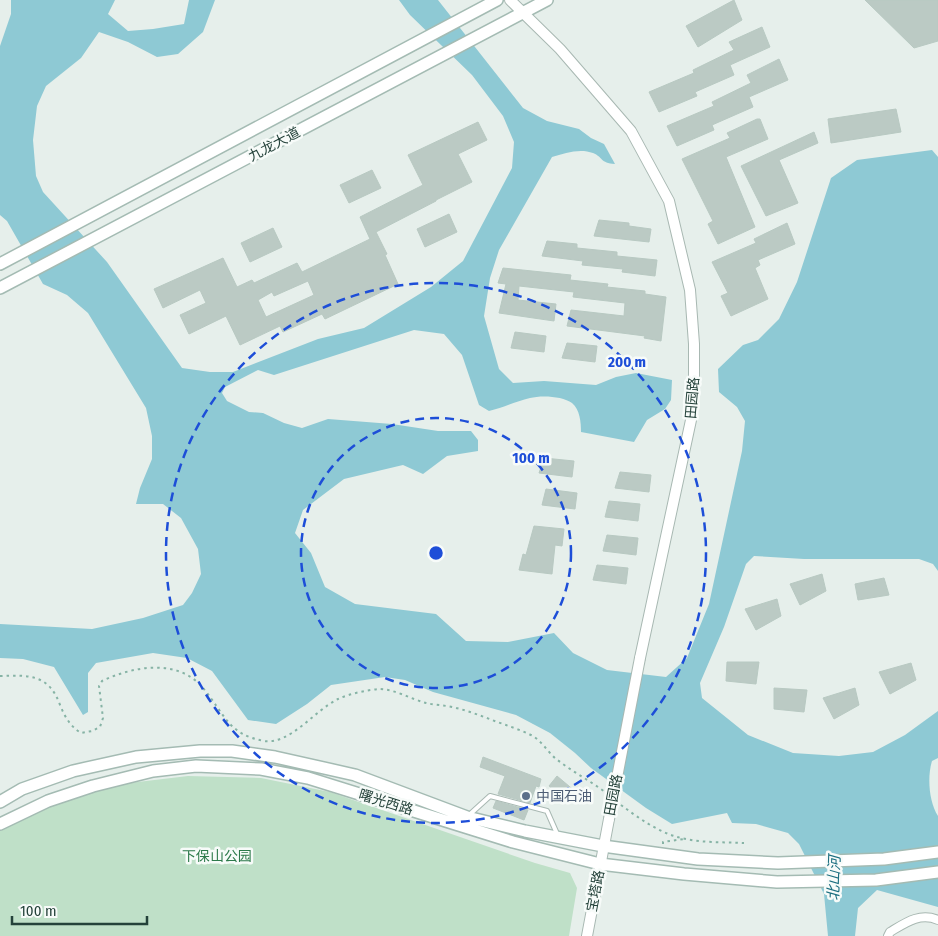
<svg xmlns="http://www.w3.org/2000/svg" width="938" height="936" font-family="'Fira Sans Condensed','Noto Sans SC',sans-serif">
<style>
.green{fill:#bfe0c8}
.water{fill:#8ec9d4}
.building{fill:#bbcac4;stroke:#b8c9c2;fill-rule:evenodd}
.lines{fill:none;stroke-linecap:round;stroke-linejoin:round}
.service-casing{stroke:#a8b8b2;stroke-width:6}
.minor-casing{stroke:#a8b8b2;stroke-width:10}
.tertiary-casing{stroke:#a8b8b2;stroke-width:12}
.secondary-casing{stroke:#a4bbb3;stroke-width:14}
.path{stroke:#86b3a5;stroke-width:2;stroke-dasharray:2.5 4;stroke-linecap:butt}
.service{stroke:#fff;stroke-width:4}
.minor{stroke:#fff;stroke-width:8}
.tertiary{stroke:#fff;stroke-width:10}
.secondary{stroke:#fff;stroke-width:11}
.tertiary-bridge-casing{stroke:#a8b8b2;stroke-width:12;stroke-linecap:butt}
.tertiary-bridge{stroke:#fff;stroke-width:10}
.ring{fill:none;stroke:#1d4ed8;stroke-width:2.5;stroke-dasharray:9 6}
.service-dot{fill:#5c6f8a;stroke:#f7fbf9;stroke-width:2}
.labels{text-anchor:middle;stroke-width:5;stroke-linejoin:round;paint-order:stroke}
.street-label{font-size:14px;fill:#24423a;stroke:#f7fbf9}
.service-label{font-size:14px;fill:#4e5e75;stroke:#f7fbf9;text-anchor:start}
.park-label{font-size:14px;fill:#2d7a4b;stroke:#f7fbf9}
.water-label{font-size:15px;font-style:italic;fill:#1c6f80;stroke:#f7fbf9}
.centre{fill:#1d4ed8;stroke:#f7fbf9;stroke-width:2.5}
.ring-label{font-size:15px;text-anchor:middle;font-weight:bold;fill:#1d4ed8;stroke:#f7fbf9;stroke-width:5;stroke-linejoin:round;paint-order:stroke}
</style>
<rect width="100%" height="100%" fill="#e6efeb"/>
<path class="green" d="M188,776L261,778L330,792L535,863L570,873L577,888L569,936H0V829L50,803L121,784Z"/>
<path class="water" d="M11,0H115L108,14L128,31L153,29L184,24L189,0H215L203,32L178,54L157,57L128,42L99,32L81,58L46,86L37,106L33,140L36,176L43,192L107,262L182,368L210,372H233L318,339L364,328L431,287L463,261L512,168L514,142L503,116L472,75L410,15L399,0H438L523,108L547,121L579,129L591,138L604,144L615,164C600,163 603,157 593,153C580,148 565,153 552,157L499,250L490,278L484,316L499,369L513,383L544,381L596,385L616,377L636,373L672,380L671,400L665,409L647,420L634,442L581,432C581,422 580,410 572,403C563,396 541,395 530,398C516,401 503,408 489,411L479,405L462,355L444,334L414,330L274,375L258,370L225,387L222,393L227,401L249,412L263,413L284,423L302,428L328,419L392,424L438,431H471L478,440V451L447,456L423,474L403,465L344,479L303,510L295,533L311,553L325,587L355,604L436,614L466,641L508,642L554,633L573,653L607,670L666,677L687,658L709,604L742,451L745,421L737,407L719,392L718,369L743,345L758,340L779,319L797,282L831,178L857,160L932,150L938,157V571L933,564L919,559H804L754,556L746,564L724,627L700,683L702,698L748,735L793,753L839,756L873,752L905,735L938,711V758L932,761C927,777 929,802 938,816V907L877,890L858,908L855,936H828L824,894L799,844L788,833L756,824L732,823L727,813L672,824L646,808L591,768L575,753L550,733L516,715L433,692L405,680L385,677L331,685L307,704L276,724L248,720L212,671L187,658L153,653L96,663L88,673V712L83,715L54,667L23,659L0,658V624L92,629L143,618L183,605L192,593L201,574L198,549L181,518L163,504H136L140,488L152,459V436L146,408L88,313L67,295L43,284L7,221L0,215V46L11,14Z"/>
<path class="building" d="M734,0L742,20L698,47L686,26Z
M865,0H938V41L914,48Z
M762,27L770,47L730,65L734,75L695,92L697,96L659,112L649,92L694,73L693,70L734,50L729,42Z
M779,59L788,80L749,97L753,107L712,125L714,130L677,146L667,126L714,106L712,102L751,83L747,75Z
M896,109L901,132L831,143L828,119Z
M757,119H760L768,139L726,157L755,227L718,244L708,224L713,221L682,159L730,138L727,133Z
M478,122L487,140L458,154L472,182L436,200V201L376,232L387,254L385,255L398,284L325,319L322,314L283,332L280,326L240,345L226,316L189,334L180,315L206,303L200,290L163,308L154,289L223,258L237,287L252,280L254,283L297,263L302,272L370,239L360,217L423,185L408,155ZM308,281L314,295L266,317L258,300L272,292L274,296Z
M814,132L818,143L779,160L798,203L766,216L741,166Z
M372,170L381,188L349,203L340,185Z
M449,214L457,232L425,247L417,229Z
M599,220L629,223V226L651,229L649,242L594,236Z
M787,223L795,244L758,260L760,265L755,268L768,299L731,316L721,296L728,293L712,262L756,243L754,239Z
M273,228L282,247L250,262L241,243Z
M547,241L577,244V248L617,252V256L657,260L655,276L622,272L623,269L582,265L583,261L542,256Z
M503,268L571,275L570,280L608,284L607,287L645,291V294L666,297L661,341L644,338L645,336L567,326L571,310L624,316L625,303L573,297L574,292L519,286L518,300L556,304L554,321L499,313L506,284L498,283Z
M515,332L546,336L544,352L511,348Z
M567,343L597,346L595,362L562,358Z
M544,458L574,461L572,477L539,473Z
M620,472L651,475L649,492L615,488Z
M546,489L577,493L575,509L542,505Z
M609,501L640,504L638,521L605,517Z
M534,526L564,529L562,546L555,545L552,574L519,570L523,554L526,555Z
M607,535L638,538L636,555L603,551Z
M597,565L628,568L626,584L593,580Z
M822,574L826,591L800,605L790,584Z
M884,578L889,595L858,600L855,584Z
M777,599L781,616L756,630L745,609Z
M727,662H759L756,684L726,681Z
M911,663L916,680L890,694L879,672Z
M774,688L807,690L804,712L774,709Z
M855,688L859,705L834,719L823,698Z
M483,757L541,779L539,787L536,786L530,803L498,794L505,776L480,767Z
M557,776L576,792L569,801L549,786Z
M496,801L528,810L524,820L493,808Z"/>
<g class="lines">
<g class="service-casing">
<path id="service" d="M468,816L490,796L547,811L558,836"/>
</g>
<g class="minor-casing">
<path id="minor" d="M888,936L890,932C905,923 920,912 938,920"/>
</g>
<g class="tertiary-casing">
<path id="tertiary" d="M510,0L560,49L631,131L669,201L690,290L694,344V387L691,420L640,658
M587,936L609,819"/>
</g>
<g class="secondary-casing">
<path id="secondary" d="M0,264L497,0
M0,288L547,0
M0,802L22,789L73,771L136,757L200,751H232L275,757L355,775L467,817L525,831L603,846L698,859L778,863L884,859L938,852
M0,824L48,801L93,786L153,771L196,766L261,769L308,778L513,842L600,864L684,874L777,882L876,880L938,872"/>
</g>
<path class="path" d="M0,676C29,675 49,674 60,705C65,717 70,726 81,733L92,731L100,727L103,718L99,686L102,681C134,666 178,658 203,688C225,714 227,734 264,741C290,745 315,710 338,699C349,694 366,690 379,689C394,689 411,699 426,703C434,705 443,705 452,707C471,711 488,719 506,725C514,728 523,731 531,735C541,740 547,751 555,758C571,771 589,780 605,792
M621,805C640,819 662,835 686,839C705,843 725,842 744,843
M663,844V842L684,839"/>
<use href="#service" class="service"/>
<use href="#minor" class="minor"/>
<use href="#tertiary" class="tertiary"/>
<use href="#secondary" class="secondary"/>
<g class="tertiary-bridge-casing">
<path id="tertiary-bridge" d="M609,819L640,658"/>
</g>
<use href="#tertiary-bridge" class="tertiary-bridge"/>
</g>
<g class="ring">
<circle cx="436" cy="553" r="135"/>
<circle cx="436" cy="553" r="270"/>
</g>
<circle class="service-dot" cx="526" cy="796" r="5"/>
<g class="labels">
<g class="street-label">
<text transform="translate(274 144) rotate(-28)" y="5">九龙大道</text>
<text transform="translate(692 398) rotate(-85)" y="5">田园路</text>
<text transform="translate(613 795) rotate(-79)" y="5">田园路</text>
<text transform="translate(386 802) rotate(17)" y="5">曙光西路</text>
<text transform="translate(595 891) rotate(-79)" y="5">宝塔路</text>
</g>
<g class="service-label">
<text x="536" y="801">中国石油</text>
</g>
<g class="park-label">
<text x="217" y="861">下保山公园</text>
</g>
<g class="water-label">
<text transform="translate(834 878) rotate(-88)" y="5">北山河</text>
</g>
</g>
<circle cx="436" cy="553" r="8" class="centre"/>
<g class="ring-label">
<text x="627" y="367">200 m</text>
<text x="531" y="463">100 m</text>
</g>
<path d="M12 916v8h135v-8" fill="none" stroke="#24423a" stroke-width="2.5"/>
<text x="20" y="916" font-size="15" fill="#24423a" stroke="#f7fbf9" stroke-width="4" paint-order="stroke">100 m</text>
</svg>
